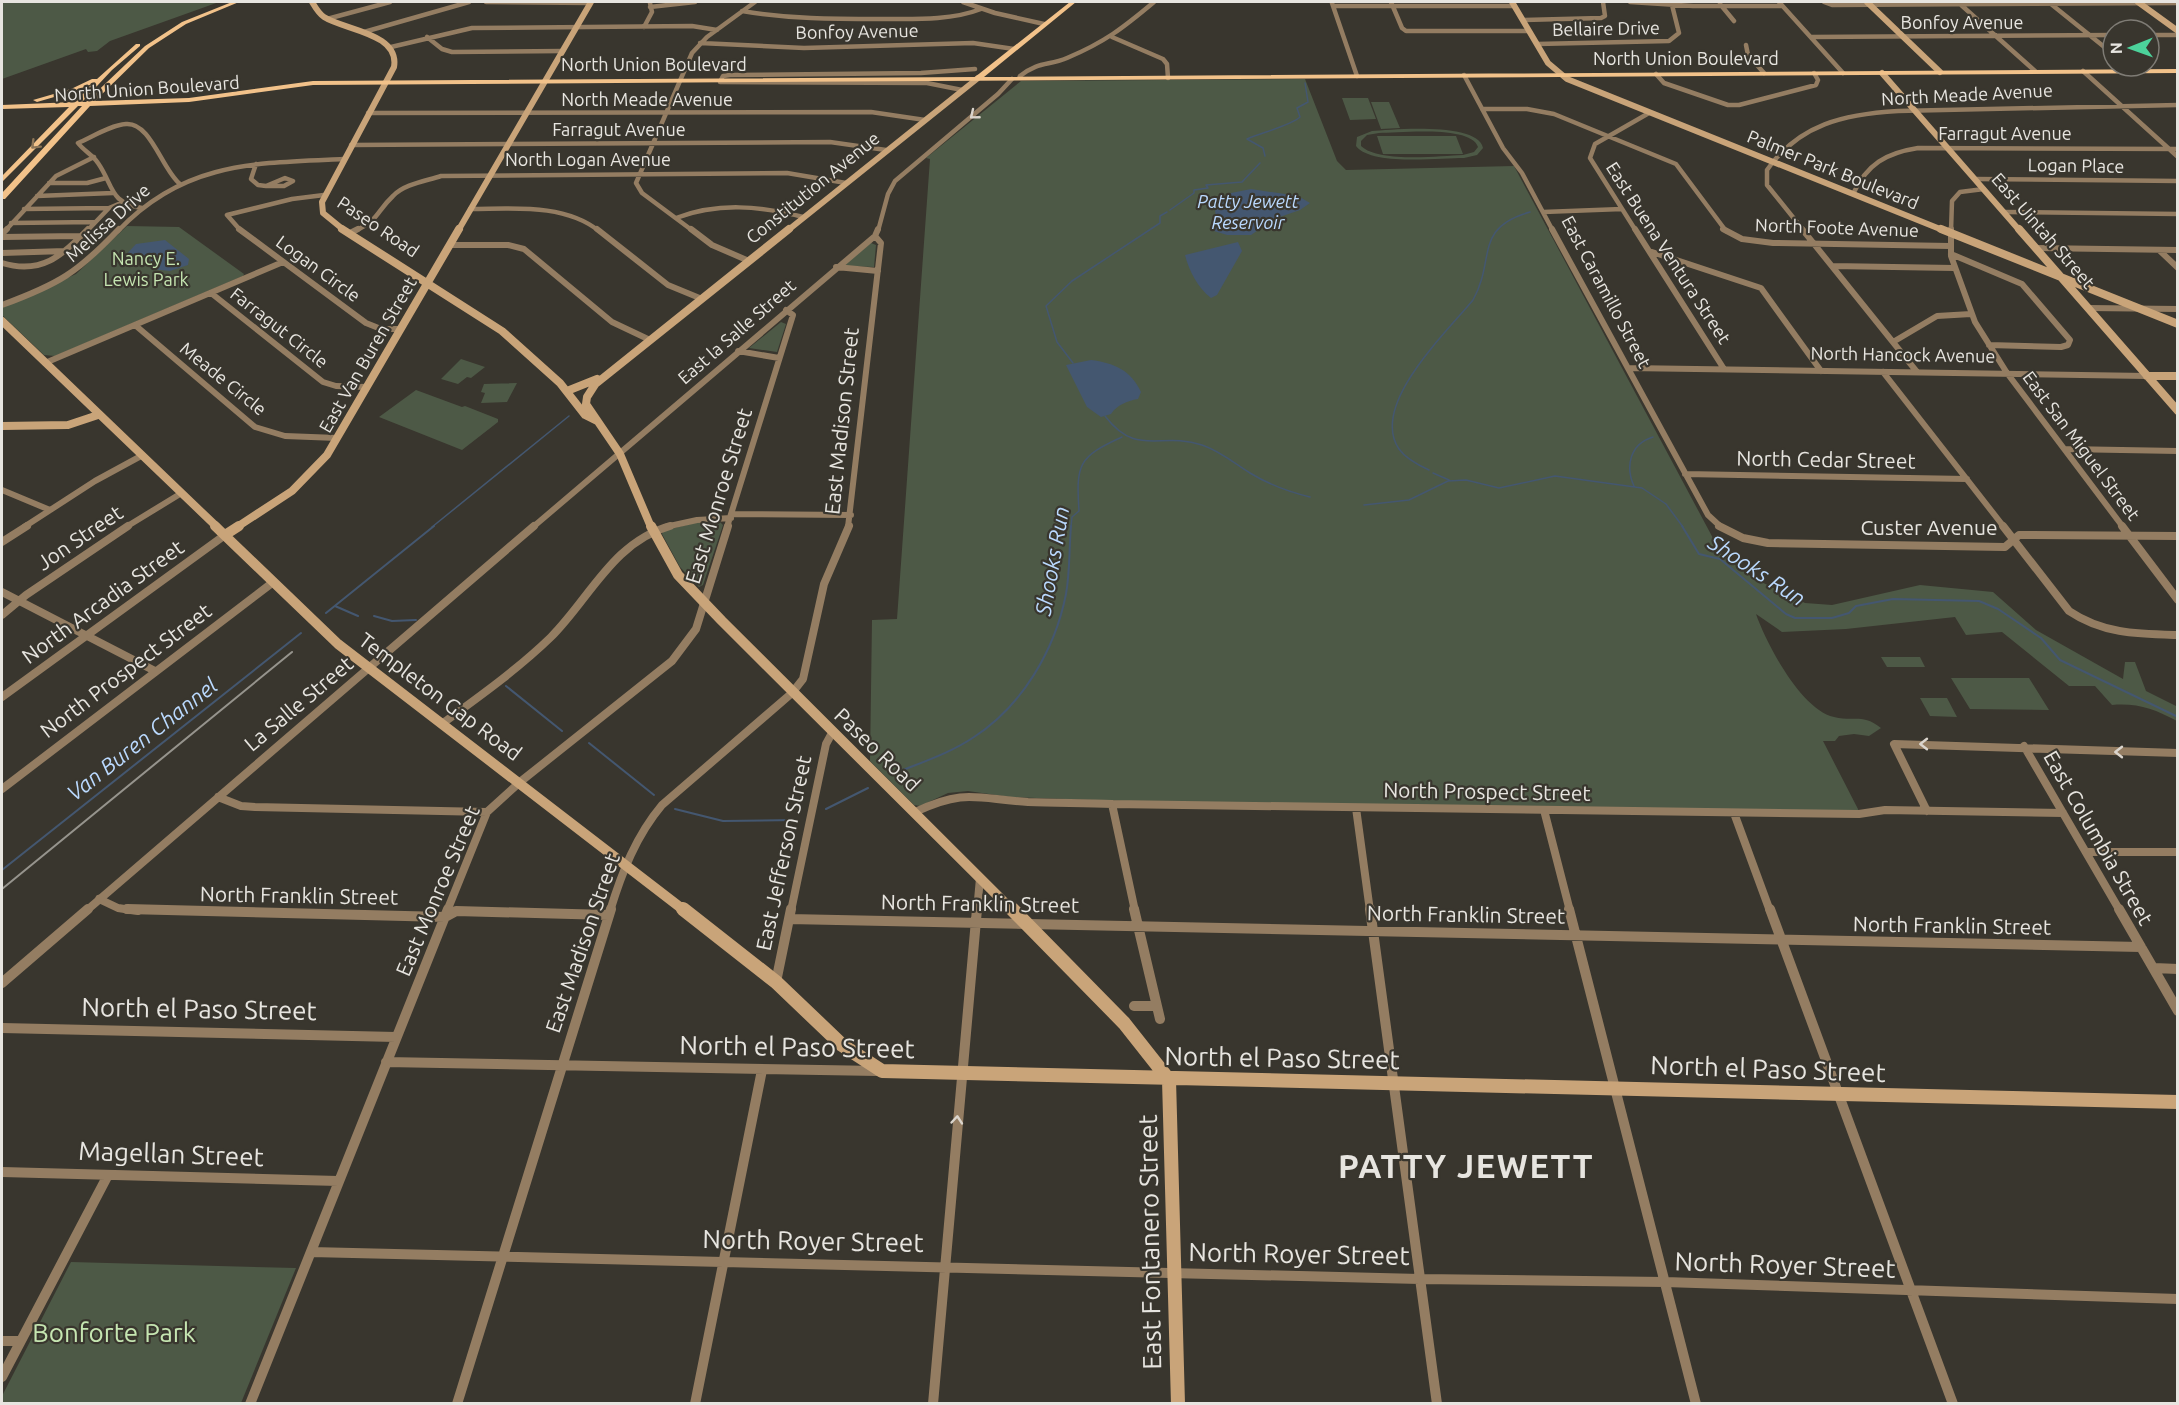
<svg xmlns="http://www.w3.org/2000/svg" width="2179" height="1405" font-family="Ubuntu,sans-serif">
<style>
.green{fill:#4d5946;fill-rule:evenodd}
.water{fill:#445770}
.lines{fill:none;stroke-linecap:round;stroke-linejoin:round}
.stream-far1{stroke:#445770;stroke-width:1.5}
.stream{stroke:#445770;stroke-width:2}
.street-far3{stroke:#947d62;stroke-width:4.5}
.street-far2{stroke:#947d62;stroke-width:6}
.street-far1{stroke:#947d62;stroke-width:8}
.street{stroke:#947d62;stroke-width:10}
.secondary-far3{stroke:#c9a479;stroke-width:6}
.secondary-far2{stroke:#c9a479;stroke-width:8}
.secondary-far1{stroke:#c9a479;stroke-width:10}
.secondary{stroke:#c9a479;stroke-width:14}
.primary{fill:#f2c28a;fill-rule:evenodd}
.rail{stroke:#96948d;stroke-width:2}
.oneway{stroke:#dbd5cd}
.oneway2{stroke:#8c7557}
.labels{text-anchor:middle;stroke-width:4.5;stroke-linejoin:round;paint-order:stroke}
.far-street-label{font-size:18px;fill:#e7e5e0;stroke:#39362e}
.far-water-label{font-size:18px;font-style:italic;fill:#bad9fe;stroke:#39362e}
.far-park-label{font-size:18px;fill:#c5e5b1;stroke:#39362e}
.street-label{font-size:21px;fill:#e7e5e0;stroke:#39362e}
.water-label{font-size:22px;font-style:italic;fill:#bad9fe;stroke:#39362e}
.near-street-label{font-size:26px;fill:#e7e5e0;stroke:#39362e}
.near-park-label{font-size:26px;fill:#c5e5b1;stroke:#39362e}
.near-district-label{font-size:33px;font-weight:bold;letter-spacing:1.5px;fill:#e7e5e0;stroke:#39362e}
</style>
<rect width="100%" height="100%" fill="#39362e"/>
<path class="green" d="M2,2H219L110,41L97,51L88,52L86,49L2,79Z
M1305,79L1337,161L1346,170L1514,166L1722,555L1753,578L1805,603L1832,605L1920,585L1993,592L2036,630L2123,679L2125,662H2135L2146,691L2178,707L2177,721C2154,709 2138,703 2112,705L2095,686H2069L2002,632L1966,635L1955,617L1846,629L1782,632L1756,614C1766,643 1801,710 1834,717C1855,722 1862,713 1881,728L1869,736L1854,734L1839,736L1835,741H1823L1859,811L1122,801L1010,797L968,791L948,793L920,806L914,805L870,761L872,620L897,619L930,159L926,158L1021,81Z
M1342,98H1368L1376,119L1350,120Z
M1371,102H1389L1400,128L1381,129Z
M1372,131C1393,129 1479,122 1483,148L1477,155L1464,158C1439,158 1371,166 1356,146L1357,137ZM1379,133C1399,133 1471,125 1478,147L1474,152L1463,155C1439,156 1379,163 1361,146V141L1367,135Z
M1377,136H1456L1463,154H1383Z
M127,226L179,227L244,274L243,276L55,356L44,355L2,315V308L76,274Z
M871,243L876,245L874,267L846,266L845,264Z
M781,322L786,324L777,352L749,348Z
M461,359L485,367L471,378L467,377L458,384L441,379Z
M517,383L507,402L481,403L485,393L481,392L484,384Z
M416,390L462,407L465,406L498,419V422L462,450L379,417Z
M698,522H720L723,525L703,585L699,587L680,567L662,534L663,531Z
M1881,657H1920L1925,667H1887Z
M1951,678H2029L2049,710L1970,709Z
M1920,698H1947L1957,717L1930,716Z
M71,1262L296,1268L241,1403H2V1396Z"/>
<path class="water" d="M1251,189L1298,196L1310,203L1300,210L1274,219L1251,235H1227L1214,231L1211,227L1217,220L1215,211L1231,193Z
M165,240L189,259L188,265L170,271L151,269V256L123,258L136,244Z
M1238,242L1242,251L1217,295L1211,298C1198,288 1189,271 1185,255Z
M1091,360C1114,363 1131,370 1141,392L1138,399C1127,401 1117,405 1111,414L1101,417L1087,407L1066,365Z"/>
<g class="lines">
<path class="stream-far1" d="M1265,156L1263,148L1247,139C1261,133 1292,125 1300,117L1297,108L1308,102L1305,83
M1170,210L1194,193V190L1208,188L1206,185L1242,182L1260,163
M1073,363L1057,342L1046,306L1072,281L1160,223V216L1167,212
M1105,416C1137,458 1160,431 1202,445C1220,451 1234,463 1250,473C1268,484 1289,492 1310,497
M1429,470C1418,465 1406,459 1399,449C1369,405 1447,332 1473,300C1496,259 1473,228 1530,212
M1433,473L1449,480
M1634,486C1625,466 1630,444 1653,437
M1364,505L1409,500L1448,481L1466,480L1499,488L1555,476L1642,488L1666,504L1683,527
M432,527L569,416
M1071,527L1072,517L1079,511C1076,464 1078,457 1122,437"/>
<path class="stream" d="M1682,526L1699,554L1720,559L1786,614L1795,618H1832L1849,613L1856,606L1893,599L1979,601L1998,609L2041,638L2060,660L2178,717
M335,606L358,616
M326,613L434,526
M374,616L392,621L416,620
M506,686L562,731
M589,743L654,795
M891,775C919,763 949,754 974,737C1022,706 1055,650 1066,594C1070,572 1069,549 1071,526
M675,809L723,821L796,820
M826,809L868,788
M2,870L301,633"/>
<path class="street-far3" d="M486,2L590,3
M963,2L995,13L1044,24
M1391,2L1402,28L1406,31H1529
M1630,2L1693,6H1782
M1779,2L1843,73
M1824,2L1832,5L2178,3
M1332,3L1357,76
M1720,4L1734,21
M1960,4L2035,71
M2051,4L2113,54
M1333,6H1515
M650,7L695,2
M742,11C790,19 832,19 880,19C913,19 950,21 981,9
M327,19L390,2
M1523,20L1601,18L1605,16L1603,2
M644,27L652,12L650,3
M364,32L469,2
M2149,35H2178
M427,37L442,49L452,52L563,51
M1112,37L1163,59L1167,64L1168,78
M1811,37L2113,35
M700,43L804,48L973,43L1014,49
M1537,44L1669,41L1679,33L1672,5
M1746,45L1748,55L1764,73
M391,47L472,28L692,26L717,30
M2128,66L2134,71
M2083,71L2178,157
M1656,74L1664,83L1728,105H1739L1816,85L1818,80L1814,73
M1464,75L1503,148L1522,173L1553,231
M1020,76C1039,61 1048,66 1067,58C1105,42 1123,28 1154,2
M962,90L927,83L720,82L723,76L730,75L921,73L975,69
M1482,109H1527L1554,114L1676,164L1726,231
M368,113L871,112L925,120
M351,145L830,142L886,150
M256,164L251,179L258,185L266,186
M285,178L293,181L284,186H266Z
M1975,179L2178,181
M49,183H87L106,178
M1853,194C1867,164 1886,153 1918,148L2178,149
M37,196L113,193
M142,208C109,203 114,186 98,163C93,155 84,151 78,143C92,137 111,125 126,124C151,122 162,170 180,184
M24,209L109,208
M470,209C512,209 564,203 599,231
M1543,212L1622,209
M2004,212L2178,214
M676,218C719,202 759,206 803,217
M11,223L95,222
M5,231L56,176L94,157
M87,231L109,208L121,203
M118,231C183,162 254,163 343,159
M241,231L227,215L292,199L324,195
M355,231C381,218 375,213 393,196C404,184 426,181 441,176L787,173L846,183
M693,231L642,193L636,183L692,53L707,37L755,2
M878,231L888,194L895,181L998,94L1012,79
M1636,231L1590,158L1595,144L1649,113
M1804,231L1767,185V170C1799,124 1845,114 1898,111L2178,105
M1951,231L1952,201L1960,192L1984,189"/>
<path class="street-far2" d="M239,229L366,323L381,329H400
M597,229L668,285L702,299
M691,229L712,245L749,261
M1552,229L1708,515L1721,527
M1635,229L1724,369
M1723,229L1742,239L1773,243L1950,246
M1802,229L1917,372
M1951,229V256L1975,322L2007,373L2123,527
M350,233L358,229
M2,234L7,229
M875,236L878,229
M2,237L80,236
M450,245H508L524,249L612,322L650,340
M2035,248L2178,250
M2159,250L2178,268
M1649,251L1761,288L1821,371
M2,253L65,251
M1951,254L2022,284L2070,340L2068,345L2061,347L1989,345
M2,263C41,275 62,256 88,229
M1832,266L1954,268
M836,267L878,271
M211,293L323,382L336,386L367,387
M2,305C59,284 77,273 119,229
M2088,308L2178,309
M135,325L255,427L285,436L337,438
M1893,342L1937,316L1971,314
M738,351L779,358
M45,363L283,262
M1628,368L2147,376
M1883,372L2004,527
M2065,449L2178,451
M1685,474L1967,479
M2,490L50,510
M732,514L851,515
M24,527L95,481L141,456
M126,527L180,494
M533,527L875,236
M665,527L697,520L731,518
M727,527L793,315L786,310
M848,527L881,243L875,236"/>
<path class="street-far1" d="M1719,526L1743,538L1768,543L2005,547L2019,535L2178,536
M2003,526L2069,611C2103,634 2138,634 2178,635
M2122,526L2178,600
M2,542L27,526
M2,592L155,671
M2,615L26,595L128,526
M2,697L225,535
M443,723C480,696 518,669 551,637C590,598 613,542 670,526
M2024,746L2120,911
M2,789L272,583
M218,797L241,806L255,807L487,812
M1112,804L1135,911
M1356,808L1370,911
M1544,810L1570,911
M1927,811L1894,744L2178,753
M915,812C966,788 977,799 1028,802C1056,803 1084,803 1112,804L1859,814L1885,810L2063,813
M1734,813L1770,911
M2086,852H2178
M99,899L118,908L138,911
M86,911L534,526
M447,911L487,812L520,782L672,661L696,629L728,526
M610,911C622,872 636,836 662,805L792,693L803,679L824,584L849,526
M791,911L826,744L832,733
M977,911L980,878"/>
<path class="street" d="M127,909L445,917L456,911L608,915
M1134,909L1160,1019
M1370,909L1437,1404
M1569,909L1696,1404
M1770,909L1953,1404
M2119,909L2178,1011
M789,919L2141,947
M2154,968L2178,969
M776,982L791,909
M2,983L88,909
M1134,1006H1157
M2,1028L396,1037
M386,1062L878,1071
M2,1172L338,1181
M311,1252L1420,1279L1665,1282L2178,1299
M2,1341H20
M2,1377L108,1175
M250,1404L448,909
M457,1404L611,909
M695,1404L762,1070
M933,1404L977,909"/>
<path class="secondary-far3" d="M312,2C315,7 319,14 324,17C344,30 400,33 394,67L322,202L323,213L345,231
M1512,2L1548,63L1567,79L1945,231
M1867,2L1940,72
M2138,2L2178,31
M1882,73L2020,231
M458,231L591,2
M787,231L978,78"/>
<path class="secondary-far2" d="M342,229L502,331L560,383L585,415L597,421
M1941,229L2178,324
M2019,229L2178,411
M2,321L217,527
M2147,376H2178
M596,383L587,397L586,404L620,454L651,527
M593,386L789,229
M567,391L597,379
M2,426L68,425L98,415
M237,527L292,491L327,455L459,229"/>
<path class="secondary-far1" d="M215,526L338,644L685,911
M651,526L678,575L722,621L1013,911
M225,535L239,526"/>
<path class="secondary" d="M683,909L776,982L842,1045L882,1071L2178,1102
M1012,909L1124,1023L1169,1080L1178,1404"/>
<path class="primary" d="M232,2H239L186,24L149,48L95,101L189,98L313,81L975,77L1070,2H1076L984,77L2178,69V73L313,85L189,102L90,106L5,199H2V193L82,106H78L2,182V176L69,107L2,109V105L74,102L92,84L75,91L37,102L33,100L71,89L92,79H97L136,44H140V46L112,70L82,102H86L145,46L182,22Z"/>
<path class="rail" d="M2,889L292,652"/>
</g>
<defs><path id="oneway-chevron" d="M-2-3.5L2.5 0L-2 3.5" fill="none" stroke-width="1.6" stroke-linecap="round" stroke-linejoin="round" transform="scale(1.5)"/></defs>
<g class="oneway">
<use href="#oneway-chevron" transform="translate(974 115) rotate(141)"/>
<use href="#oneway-chevron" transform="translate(1924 744) rotate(-180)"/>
<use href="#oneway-chevron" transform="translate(2119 752) rotate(-180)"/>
<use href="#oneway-chevron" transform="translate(957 1120) rotate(-85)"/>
</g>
<use class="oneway2" href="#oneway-chevron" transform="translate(35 145) rotate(135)"/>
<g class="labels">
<g class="far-street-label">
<text x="1962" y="29">Bonfoy Avenue</text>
<text transform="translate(1606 29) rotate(-1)" y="6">Bellaire Drive</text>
<text transform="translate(857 32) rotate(-1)" y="6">Bonfoy Avenue</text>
<text x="1686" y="65">North Union Boulevard</text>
<text x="654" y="71">North Union Boulevard</text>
<text transform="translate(147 89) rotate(-4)" y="6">North Union Boulevard</text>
<text transform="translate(1967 95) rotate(-3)" y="6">North Meade Avenue</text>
<text x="647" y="106">North Meade Avenue</text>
<text x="619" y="136">Farragut Avenue</text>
<text x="2005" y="140">Farragut Avenue</text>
<text x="588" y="166">North Logan Avenue</text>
<text transform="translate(2076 166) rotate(1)" y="6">Logan Place</text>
<text transform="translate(1833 170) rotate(22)" y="6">Palmer Park Boulevard</text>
<text transform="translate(813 188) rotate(-39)" y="6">Constitution Avenue</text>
<text transform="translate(108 223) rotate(-42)" y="6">Melissa Drive</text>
<text transform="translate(378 227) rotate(34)" y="6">Paseo Road</text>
<text transform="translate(1837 228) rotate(2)" y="6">North Foote Avenue</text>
<text transform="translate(2043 231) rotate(49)" y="6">East Uintah Street</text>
<text transform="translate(1668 253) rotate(57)" y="6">East Buena Ventura Street</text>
<text transform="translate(318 269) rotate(36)" y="6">Logan Circle</text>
<text transform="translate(1606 292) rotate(62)" y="6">East Caramillo Street</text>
<text transform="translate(279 328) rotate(38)" y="6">Farragut Circle</text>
<text transform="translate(737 332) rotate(-41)" y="6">East la Salle Street</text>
<text transform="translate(368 355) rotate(-60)" y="6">East Van Buren Street</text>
<text transform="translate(1903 355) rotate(1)" y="6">North Hancock Avenue</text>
<text transform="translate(223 379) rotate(39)" y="6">Meade Circle</text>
<text transform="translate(2081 446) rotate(53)" y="6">East San Miguel Street</text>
</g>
<g class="far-water-label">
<text x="1248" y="208">Patty Jewett<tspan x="1248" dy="21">Reservoir</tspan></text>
</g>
<g class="far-park-label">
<text x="146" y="265">Nancy E.<tspan x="146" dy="21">Lewis Park</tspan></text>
</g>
<g class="street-label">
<text transform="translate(842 421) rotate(-84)" y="7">East Madison Street</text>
<text transform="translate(1826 460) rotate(1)" y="7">North Cedar Street</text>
<text transform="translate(719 496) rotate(-73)" y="7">East Monroe Street</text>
<text x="1929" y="535">Custer Avenue</text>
<text transform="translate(80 538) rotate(-34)" y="7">Jon Street</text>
<text transform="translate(103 602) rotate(-36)" y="7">North Arcadia Street</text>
<text transform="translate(126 671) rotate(-37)" y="7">North Prospect Street</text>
<text transform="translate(440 697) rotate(37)" y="7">Templeton Gap Road</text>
<text transform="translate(299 704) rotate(-40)" y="7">La Salle Street</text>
<text transform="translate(877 750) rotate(44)" y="7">Paseo Road</text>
<text transform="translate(1487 792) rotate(1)" y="7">North Prospect Street</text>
<text transform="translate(2098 838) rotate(60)" y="7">East Columbia Street</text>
<text transform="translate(784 853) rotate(-78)" y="7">East Jefferson Street</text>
<text transform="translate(438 891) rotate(-67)" y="7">East Monroe Street</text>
<text transform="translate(299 896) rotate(1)" y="7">North Franklin Street</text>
<text transform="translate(980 904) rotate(1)" y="7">North Franklin Street</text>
<text transform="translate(1466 915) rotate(1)" y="7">North Franklin Street</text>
<text transform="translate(1952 926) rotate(1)" y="7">North Franklin Street</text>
<text transform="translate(583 943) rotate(-71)" y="7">East Madison Street</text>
</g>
<g class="water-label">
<text transform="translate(1052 561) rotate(-80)" y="8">Shooks Run</text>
<text transform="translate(1757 570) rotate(33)" y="8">Shooks Run</text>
<text transform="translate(142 739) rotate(-38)" y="8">Van Buren Channel</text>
</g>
<g class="near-street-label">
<text transform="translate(199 1009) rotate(1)" y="9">North el Paso Street</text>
<text transform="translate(797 1047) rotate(1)" y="9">North el Paso Street</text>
<text transform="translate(1282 1058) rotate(1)" y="9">North el Paso Street</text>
<text transform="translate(1768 1069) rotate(2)" y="9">North el Paso Street</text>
<text transform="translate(171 1154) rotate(2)" y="9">Magellan Street</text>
<text transform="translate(813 1241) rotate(1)" y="9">North Royer Street</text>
<text transform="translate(1150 1242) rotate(-91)" y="9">East Fontanero Street</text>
<text transform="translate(1299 1254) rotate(1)" y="9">North Royer Street</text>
<text transform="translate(1785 1265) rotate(2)" y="9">North Royer Street</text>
</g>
<g class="near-park-label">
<text x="114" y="1342">Bonforte Park</text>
</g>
<g class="near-district-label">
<text x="1466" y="1178">PATTY JEWETT</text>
</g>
</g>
<rect width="2179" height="1405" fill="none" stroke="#e7e5e0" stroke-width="6"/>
<g transform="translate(2131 48) rotate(269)"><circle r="28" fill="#39362e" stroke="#7f7c75" stroke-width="1.5"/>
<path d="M0-4.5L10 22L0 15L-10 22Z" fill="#4cd39b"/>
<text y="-9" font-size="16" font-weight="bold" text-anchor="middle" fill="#e7e5e0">N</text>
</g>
</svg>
